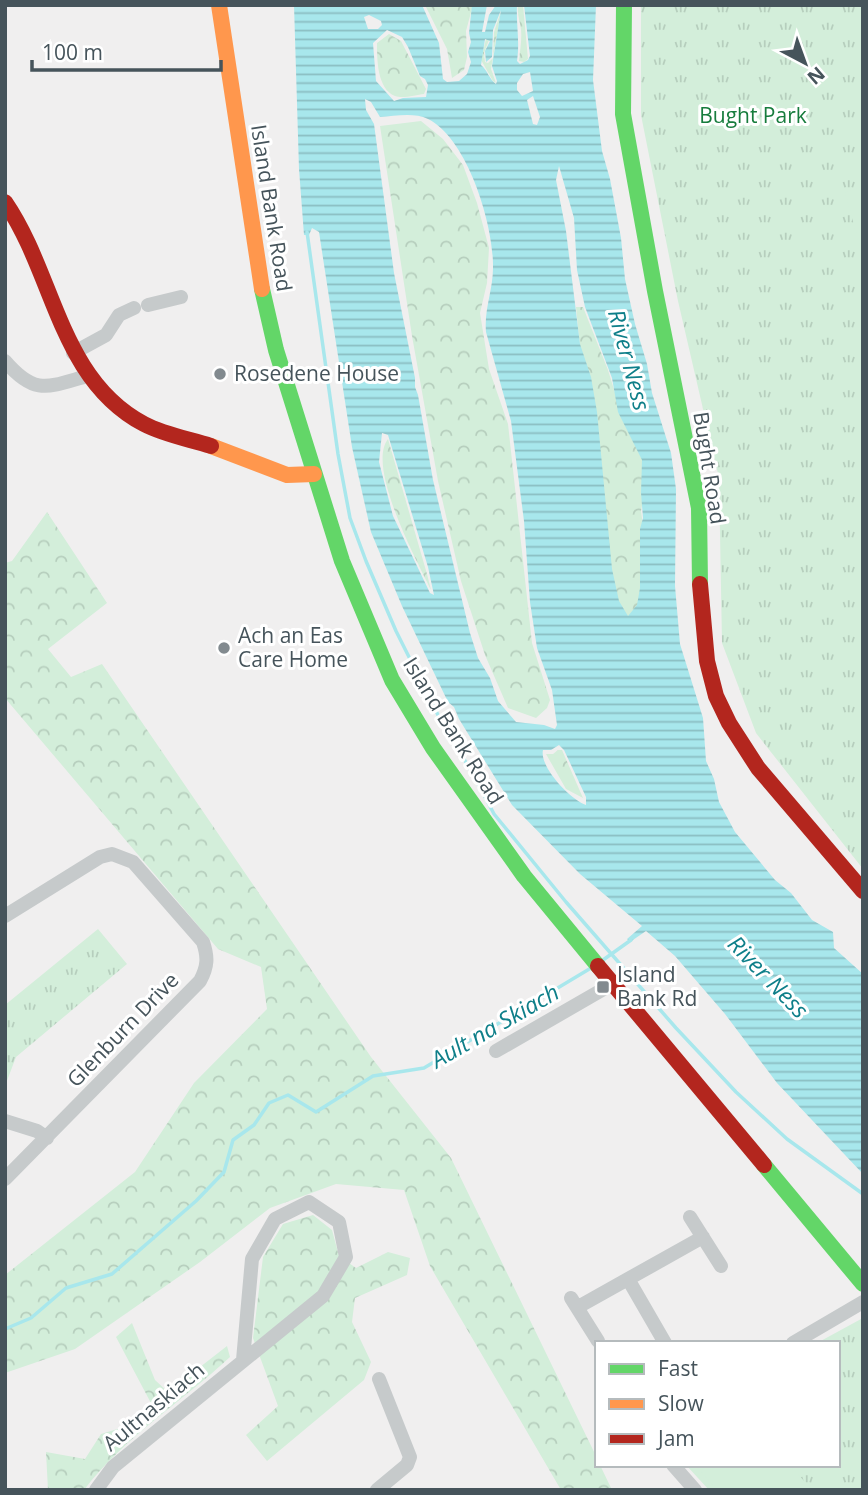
<svg xmlns="http://www.w3.org/2000/svg" width="868" height="1495" font-family="'Open Sans',sans-serif">
<style>
.grass{fill:url(#grass-tufts)}
.forest{fill:url(#forest-crowns)}
.pitch{fill:#d3eeda}
.water{fill:url(#water-rules);fill-rule:evenodd}
.lines{fill:none;stroke-linecap:round;stroke-linejoin:round}
.stream{stroke:#a8e7ec;stroke-width:3.5}
.street{stroke:#c6cacb;stroke-width:14}
.fast{stroke:#63d668;stroke-width:16}
.slow{stroke:#ff974d;stroke-width:16}
.jam{stroke:#b3261e;stroke-width:16}
.poi-dot{fill:#828a8f;stroke:#fff;stroke-width:2.5}
.labels{text-anchor:middle;stroke-width:6;stroke-linejoin:round;paint-order:stroke}
.park-label{font-size:21px;fill:#177c3d;stroke:#fff}
.street-label{font-size:21px;fill:#46545b;stroke:#fff}
.poi-label{font-size:21px;fill:#46545b;stroke:#fff;text-anchor:start}
.water-label{font-size:23px;font-style:italic;fill:#0e7f89;stroke:#fff}
</style>
<defs>
<pattern id="grass-tufts" width="24" height="20" patternUnits="userSpaceOnUse" patternTransform="scale(1.75)"><rect width="24" height="20" fill="#d3eeda"/><path d="M3 7l-1-3M5 7V3M7 7l1-3M15 17l-1-3M17 17v-4M19 17l1-3" fill="none" stroke="#b6cebd"/></pattern>
<pattern id="forest-crowns" width="20" height="18" patternUnits="userSpaceOnUse" patternTransform="scale(1.75)"><rect width="20" height="18" fill="#d3eeda"/><path d="M2 6a3 3 0 1 1 6 0M12 15a3 3 0 1 1 6 0" fill="none" stroke="#b6cebd"/></pattern>
<pattern id="water-rules" width="6" height="5" patternUnits="userSpaceOnUse" patternTransform="scale(1.75)"><rect width="6" height="5" fill="#a8e7ec"/><path d="M0 2.5h6" fill="none" stroke="#8bbec2"/></pattern>
</defs>
<rect width="100%" height="100%" fill="#f0efef"/>
<path class="grass" d="M641,5H863V869L756,733L722,643L719,478L678,301L641,115Z
M98,929L127,964L16,1057L5,1086V1005Z
M861,1319H863V1490H709L686,1465H838V1343H817Z"/>
<path class="forest" d="M425,5H473L466,31L467,57L464,70L452,78L447,49Z
M518,5H523L528,59L524,62L519,61C520,50 522,40 521,30C520,21 517,15 518,5Z
M501,11L491,69L496,83L493,81L481,60L486,39L489,40L484,53L485,62L488,63L493,58L494,32Z
M389,34L401,41L426,89L424,94C416,95 403,99 395,96C377,89 377,59 377,43Z
M421,121L443,139L463,165L477,203L489,248L487,283L480,313L489,369L508,424L532,643L550,700L547,708L536,718L508,708L485,655L461,581L438,481L412,336L380,126Z
M576,307H583L608,370L620,409L641,440L647,478L641,511L644,533L641,612L626,619L610,598L597,518Z
M388,439L427,574L431,590C417,561 366,467 388,439Z
M47,512L107,603L48,649L71,677L102,664L371,1057L451,1158L597,1458V1465H600L612,1490H561L430,1266L404,1190L336,1184L270,1208L200,1262L75,1349L5,1373V1275L135,1172L194,1083L267,1009L261,967L218,949L5,698V563L12,561Z
M558,750H562L583,798L566,789L546,754H553Z
M313,1215L332,1230L339,1256L356,1268L388,1252L410,1258L407,1275L355,1298L352,1322L371,1362L364,1380L267,1461L246,1435L278,1406L253,1338L263,1257L283,1224Z
M132,1323L155,1380L168,1392L227,1346L230,1357C182,1402 124,1437 84,1490H48L46,1452L85,1459L101,1434L124,1427L152,1405L116,1337Z"/>
<path class="pitch" d="M863,186V258L845,192Z
M699,1465H790L812,1490H717L697,1467Z"/>
<path class="water" d="M294,5H422L439,43L443,79L447,82L459,81L467,74L471,62L468,52L471,42L469,33L472,5H487L482,32H485L489,15L496,5H517C516,25 520,41 517,61L520,64L528,60L530,56L524,5H596L593,80L602,151L610,179L621,238L625,279L635,324L647,364L652,393L671,453L676,489L675,586L680,644L703,718L706,761L714,779L719,802L735,832L775,880L791,893L812,920L833,932L834,948L863,974V1174L777,1083L725,1014L675,956L646,931L630,942L627,939L642,926L580,874L512,805L459,719L454,707L448,702L402,606L371,532L352,447L319,232L312,228L309,235H304L299,169ZM501,10L492,66L497,81L496,84C489,79 488,71 481,65L485,39L490,41L485,51L486,62L492,57L493,30ZM369,15L381,21L382,25L378,29H368L364,17ZM387,30L402,37L408,47L420,76L425,79L428,85L426,97L403,98L394,101L376,81L373,43ZM530,72L533,91L522,96L517,90V83L523,74ZM533,96L540,117L537,125L533,124L527,100ZM365,99L371,102L380,117C395,116 414,112 428,119C468,139 494,226 493,268C493,290 484,309 486,332L511,421L524,521L530,602L537,648L552,690L557,725L555,729L544,725L516,722L498,701L490,678L478,658L470,633L433,480L418,395L415,387V378L394,273L374,124L366,110ZM559,166L574,218L577,270L585,307L612,378L618,412L642,460L641,493L643,518L640,529V588L637,605L628,616L619,601L612,569L597,412L591,377L580,344L566,231L556,180ZM382,433L388,435L428,567L434,595L430,593L393,516L379,462ZM559,745L564,750L586,797V805C571,800 539,767 543,750H551Z"/>
<g class="lines">
<path class="stream" d="M307,232L338,454L350,518L366,561L396,631L442,723L473,774L494,814L566,902L676,1028L736,1092L787,1139L863,1194
M603,960L631,940
M5,1329L31,1318L66,1288L112,1274L196,1201L224,1172L233,1140L254,1125L269,1103L288,1095L316,1112L373,1076L424,1068L591,968"/>
<path class="street" d="M148,305L181,297
M73,353L106,335L119,315L134,308
M5,361C35,396 48,387 87,376
M5,916L100,857L112,854L133,862L203,942C208,957 208,966 200,981L5,1179
M496,1051L614,983
M5,1121L37,1131L47,1138
M690,1217L721,1266
M628,1279L665,1343
M571,1298L598,1341
M578,1307L703,1237
M793,1343L863,1302
M673,1465L695,1490
M96,1490L113,1467L323,1296L346,1257L339,1222L309,1202L275,1219L252,1259L243,1360
M377,1490L407,1465L410,1457L379,1379"/>
<path class="fast" d="M624,5L623,114L655,291L699,508L700,584
M262,289L276,350L342,561L392,680L433,748L524,876L598,966
M764,1165L863,1284"/>
<path class="slow" d="M219,5L262,289
M211,446L287,475L314,474"/>
<path class="jam" d="M5,202C55,275 59,379 144,424C165,435 189,439 211,446
M700,584L707,661L716,696L729,723L758,768L863,891
M598,966L764,1165"/>
</g>
<g class="poi-dot">
<circle cx="220" cy="374" r="7"/>
<circle cx="224" cy="648" r="7"/>
<rect x="596" y="980" width="14" height="14" rx="3.5"/>
</g>
<g class="labels">
<g class="park-label">
<text x="753" y="123">Bught Park</text>
</g>
<g class="street-label">
<text transform="translate(271 208) rotate(81)" y="7">Island Bank Road</text>
<text transform="translate(709 468) rotate(81)" y="7">Bught Road</text>
<text transform="translate(453 731) rotate(58)" y="7">Island Bank Road</text>
<text transform="translate(123 1030) rotate(-46)" y="7">Glenburn Drive</text>
<text transform="translate(154 1407) rotate(-40)" y="7">Aultnaskiach</text>
</g>
<g class="poi-label">
<text x="234" y="381">Rosedene House</text>
<text x="238" y="643">Ach an Eas<tspan x="238" dy="24">Care Home</tspan></text>
<text x="617" y="982">Island<tspan x="617" dy="24">Bank Rd</tspan></text>
</g>
<g class="water-label">
<text transform="translate(629 360) rotate(75)" y="8">River Ness</text>
<text transform="translate(768 977) rotate(46)" y="8">River Ness</text>
<text transform="translate(495 1026) rotate(-30)" y="8">Ault na Skiach</text>
</g>
</g>
<rect width="868" height="1495" fill="none" stroke="#46545b" stroke-width="14"/>
<rect x="595" y="1341" width="245" height="126" fill="#ffffff" stroke="#b5bbbd" stroke-width="2"/>
<rect x="609" y="1364" width="35" height="10" fill="#63d668" stroke="#b5bbbd" stroke-width="2"/>
<text x="658" y="1376" font-size="21" fill="#46545b">Fast</text>
<rect x="609" y="1399" width="35" height="10" fill="#ff974d" stroke="#b5bbbd" stroke-width="2"/>
<text x="658" y="1411" font-size="21" fill="#46545b">Slow</text>
<rect x="609" y="1434" width="35" height="10" fill="#b3261e" stroke="#b5bbbd" stroke-width="2"/>
<text x="658" y="1446" font-size="21" fill="#46545b">Jam</text>
<g transform="translate(805 63) rotate(139)" stroke="#ffffff" stroke-width="5" paint-order="stroke">
<path d="M0-5L12 26L0 18L-12 26Z" fill="#46545b"/>
<text y="-10" font-size="19" font-weight="bold" text-anchor="middle" fill="#46545b">N</text>
</g>
<path d="M32 60v10h189v-10" fill="none" stroke="#46545b" stroke-width="3.5"/>
<text x="42" y="60" font-size="21" fill="#46545b" stroke="#ffffff" stroke-width="5" paint-order="stroke">100 m</text>
</svg>
